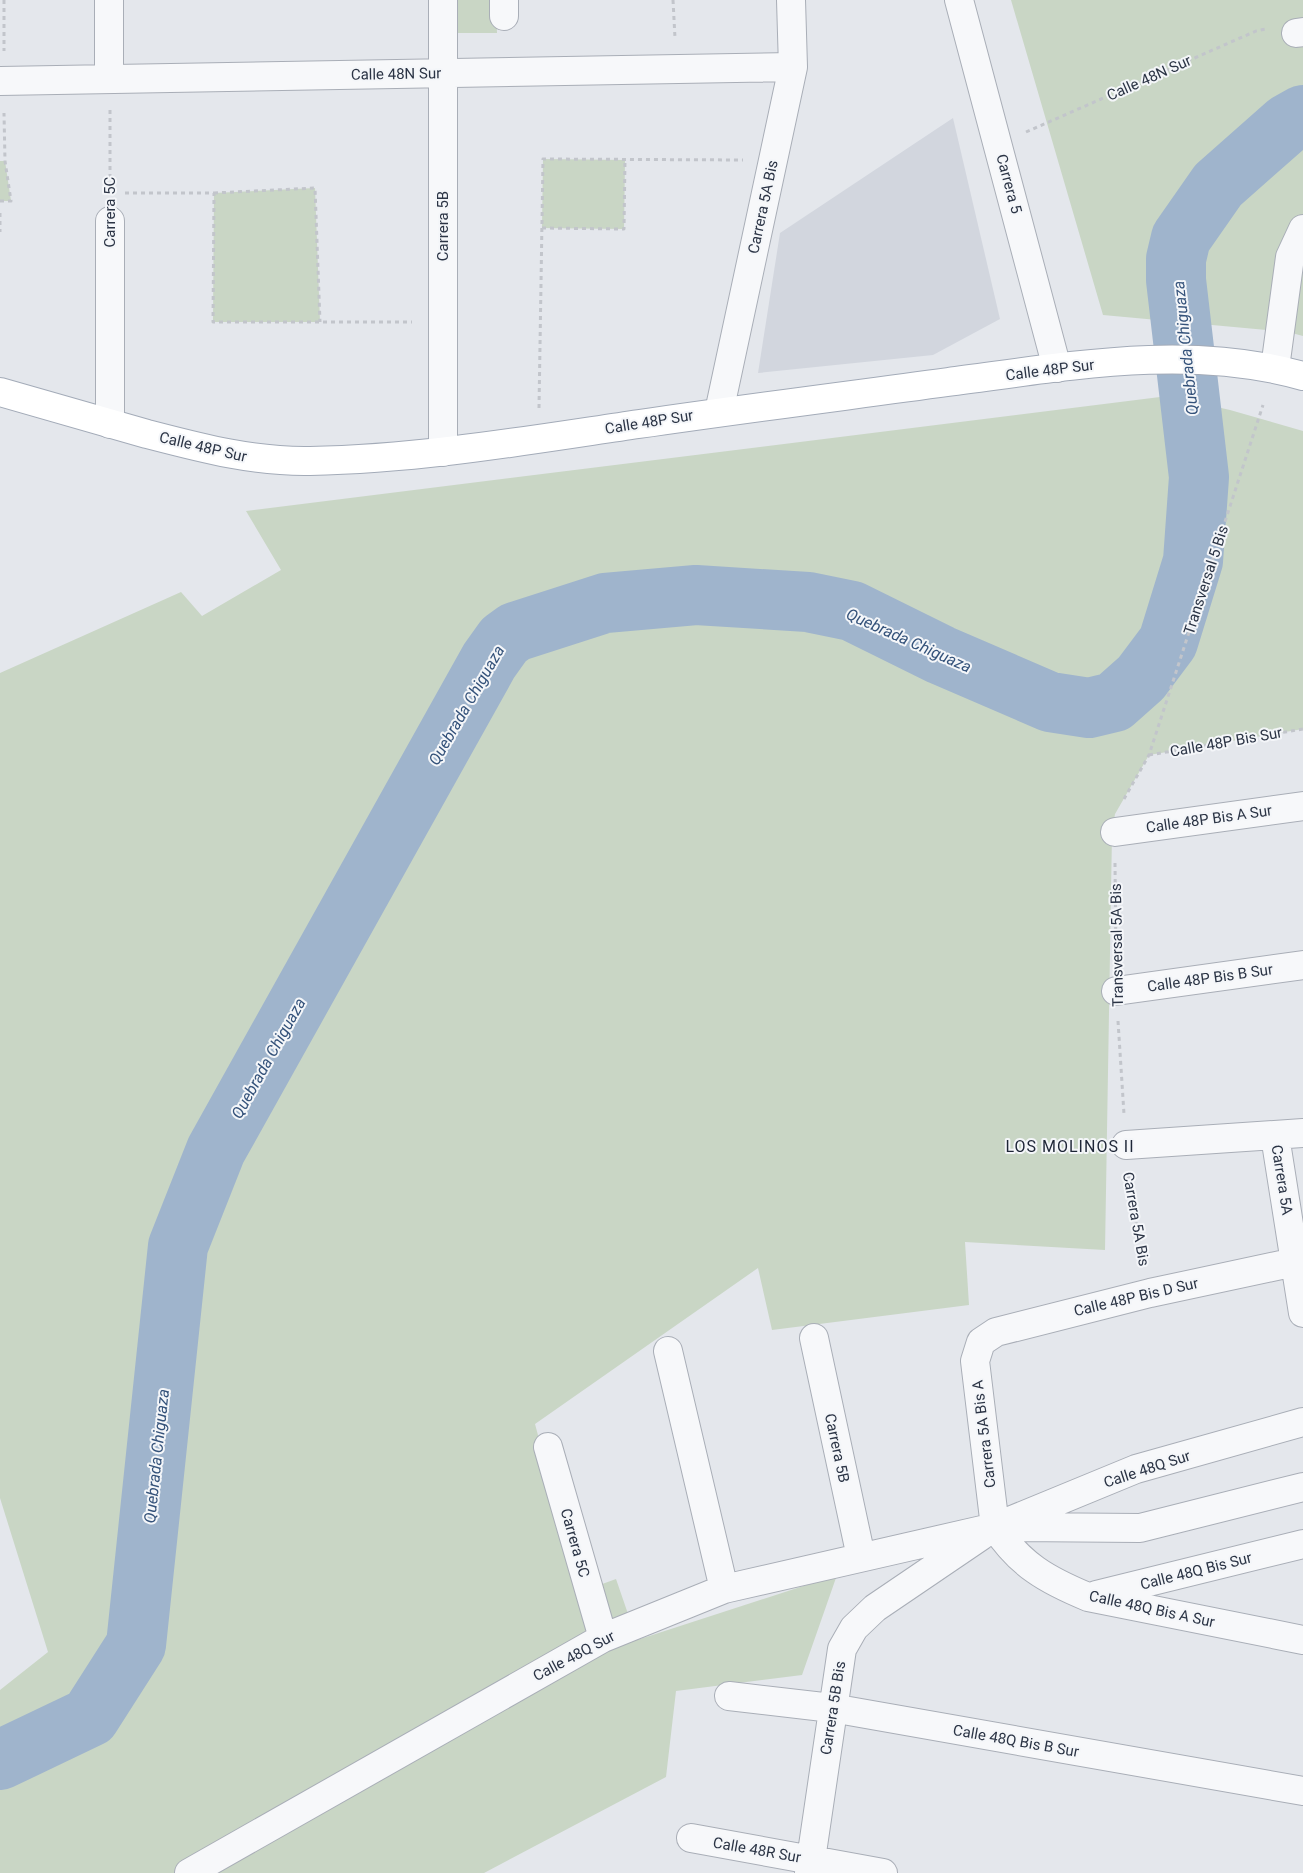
<svg xmlns="http://www.w3.org/2000/svg" width="1303" height="1873" font-family="Roboto,sans-serif">
<style>
.built{fill:#d2d6de}
.green{fill:#c9d6c5}
.lines{fill:none;stroke-linecap:round;stroke-linejoin:round}
.river{stroke:#9fb4cc;stroke-width:60}
.minor-casing{stroke:#a9aeb7;stroke-width:30}
.major-casing{stroke:#a3abb8;stroke-width:30}
.path{stroke:#c2c5cb;stroke-width:3;stroke-dasharray:4 4;stroke-linecap:butt}
.minor{stroke:#f7f8fa;stroke-width:28}
.major{stroke:#fff;stroke-width:28}
.labels{text-anchor:middle;stroke-width:4;stroke-linejoin:round;paint-order:stroke}
.street-label{font-size:15px;fill:#2b3445;stroke:#f4f6f9}
.water-label{font-size:16px;font-style:italic;fill:#34527a;stroke:#f4f6f9}
.neighbourhood-label{font-size:16px;letter-spacing:1px;fill:#1d2536;stroke:#f4f6f9}
</style>
<rect width="100%" height="100%" fill="#e4e7ec"/>
<path class="built" d="M953,118L1000,319L933,355L758,373L780,233Z"/>
<path class="green" d="M457,0H496L497,33H457Z
M1011,0H1303V336L1288,332L1103,315Z
M543,159L625,160L624,229L542,228Z
M0,161H5L11,201H0Z
M315,188L320,322H213L214,193Z
M1168,396L1230,410L1303,431V729L1149,755L1115,814L1112,834L1105,1250L965,1242L969,1305L772,1330L758,1268L535,1424L580,1592L616,1579L637,1640L837,1575L802,1675L676,1691L666,1777L484,1873H0V1690L48,1652L0,1498V673L181,592L202,616L281,570L246,511Z"/>
<g class="lines">
<path class="river" d="M0,1760L90,1717L136,1645L178,1246L216,1150L489,661L504,640L515,632L605,603L696,595L808,602L852,611L941,655L1050,702L1089,708L1114,702L1141,678L1168,642L1193,561L1199,477L1176,280V259L1181,238L1218,185L1287,124L1303,115"/>
<g class="minor-casing">
<path id="minor" d="M109,0V79
M959,0L1057,368
M504,16V0
M1296,33L1303,32
M0,81L793,67
M1275,368L1290,257L1303,229
M719,412L793,67L791,0
M110,424V221
M443,452V0
M1115,832L1303,806
M1116,991L1303,965
M1275,1136L1303,1313
M1126,1145L1303,1133
M1295,1262L1150,1293L996,1332L981,1342L975,1361L995,1527C1020,1565 1047,1580 1088,1597L1303,1640
M814,1338L861,1557
M668,1351L724,1589
M548,1447L603,1638
M1006,1527L1140,1528L1303,1487
M1096,1595L1303,1544
M729,1696L832,1708L1303,1791
M691,1838L883,1873
M189,1873L603,1638L724,1589L995,1527L1136,1469L1303,1422
M809,1873L842,1649L854,1628L875,1608L981,1536"/>
</g>
<g class="major-casing">
<path id="major" d="M0,392C49,406 98,420 147,434C201,448 253,462 310,461C420,459 530,440 639,424C742,409 845,396 948,382C1065,367 1187,343 1303,376"/>
</g>
<path class="path" d="M4,0V51
M673,0L675,38
M110,110V191
M1026,132L1256,31L1266,29
M125,193H214L213,322H412
M214,193L315,188L320,322
M0,201H11L5,161L4,113
M0,213V232
M542,228L624,229L625,160
M539,408L543,159L743,160
M1149,755L1303,729
M1124,799L1149,755L1263,405
M1115,863L1116,960
M1118,1021L1124,1114
M1128,1175L1143,1263"/>
<use href="#minor" class="minor"/>
<use href="#major" class="major"/>
</g>
<g class="labels">
<g class="street-label">
<text transform="translate(396 74) rotate(-1)" y="5">Calle 48N Sur</text>
<text transform="translate(1149 78) rotate(-24)" y="5">Calle 48N Sur</text>
<text transform="translate(1009 184) rotate(75)" y="5">Carrera 5</text>
<text transform="translate(763 207) rotate(-78)" y="5">Carrera 5A Bis</text>
<text transform="translate(110 212) rotate(-90)" y="5">Carrera 5C</text>
<text transform="translate(443 226) rotate(-90)" y="5">Carrera 5B</text>
<text transform="translate(1050 370) rotate(-7)" y="5">Calle 48P Sur</text>
<text transform="translate(649 422) rotate(-9)" y="5">Calle 48P Sur</text>
<text transform="translate(203 447) rotate(13)" y="5">Calle 48P Sur</text>
<text transform="translate(1206 580) rotate(-72)" y="5">Transversal 5 Bis</text>
<text transform="translate(1226 742) rotate(-10)" y="5">Calle 48P Bis Sur</text>
<text transform="translate(1209 819) rotate(-8)" y="5">Calle 48P Bis A Sur</text>
<text transform="translate(1117 945) rotate(-91)" y="5">Transversal 5A Bis</text>
<text transform="translate(1210 978) rotate(-8)" y="5">Calle 48P Bis B Sur</text>
<text transform="translate(1282 1180) rotate(81)" y="5">Carrera 5A</text>
<text transform="translate(1136 1219) rotate(80)" y="5">Carrera 5A Bis</text>
<text transform="translate(1136 1297) rotate(-13)" y="5">Calle 48P Bis D Sur</text>
<text transform="translate(984 1434) rotate(-97)" y="5">Carrera 5A Bis A</text>
<text transform="translate(837 1448) rotate(78)" y="5">Carrera 5B</text>
<text transform="translate(1147 1469) rotate(-18)" y="5">Calle 48Q Sur</text>
<text transform="translate(575 1543) rotate(74)" y="5">Carrera 5C</text>
<text transform="translate(1196 1571) rotate(-14)" y="5">Calle 48Q Bis Sur</text>
<text transform="translate(1152 1609) rotate(12)" y="5">Calle 48Q Bis A Sur</text>
<text transform="translate(574 1656) rotate(-28)" y="5">Calle 48Q Sur</text>
<text transform="translate(833 1708) rotate(-81)" y="5">Carrera 5B Bis</text>
<text transform="translate(1016 1741) rotate(10)" y="5">Calle 48Q Bis B Sur</text>
<text transform="translate(757 1850) rotate(10)" y="5">Calle 48R Sur</text>
</g>
<g class="water-label">
<text transform="translate(1185 348) rotate(-96)" y="6">Quebrada Chiguaza</text>
<text transform="translate(909 640) rotate(24)" y="6">Quebrada Chiguaza</text>
<text transform="translate(466 705) rotate(-60)" y="6">Quebrada Chiguaza</text>
<text transform="translate(268 1058) rotate(-61)" y="6">Quebrada Chiguaza</text>
<text transform="translate(156 1456) rotate(-84)" y="6">Quebrada Chiguaza</text>
</g>
<g class="neighbourhood-label">
<text x="1070" y="1152">LOS MOLINOS II</text>
</g>
</g>
</svg>
